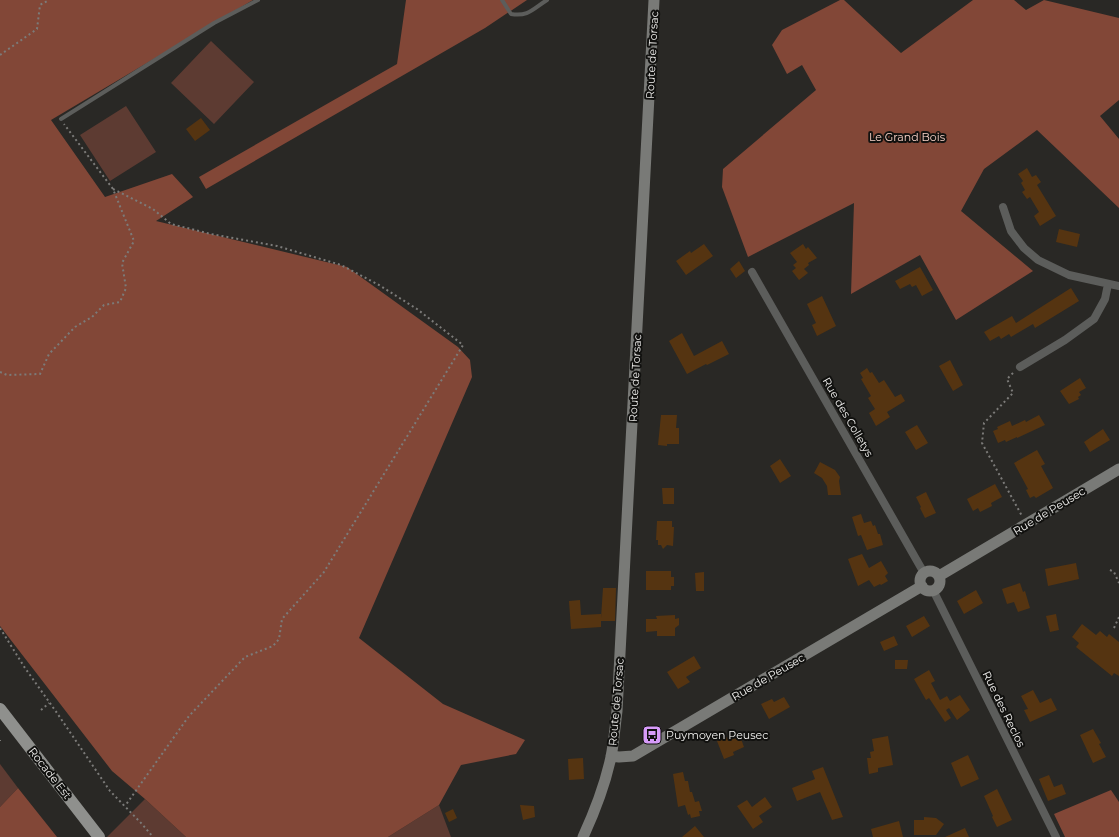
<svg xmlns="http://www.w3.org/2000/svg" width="1119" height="837" font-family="Montserrat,sans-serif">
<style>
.green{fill:#5d3b32}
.forest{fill:#824737}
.building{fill:#553411}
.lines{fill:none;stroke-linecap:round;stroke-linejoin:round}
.path{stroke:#7c7b79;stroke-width:2;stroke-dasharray:2 3;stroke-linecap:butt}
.lane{stroke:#5c5d5b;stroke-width:4}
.street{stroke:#5c5d5b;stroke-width:8}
.secondary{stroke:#797a77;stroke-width:11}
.primary{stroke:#8f908d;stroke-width:12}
.labels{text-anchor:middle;stroke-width:4;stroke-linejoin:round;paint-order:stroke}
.street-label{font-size:11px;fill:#f3f2f0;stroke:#11110f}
.park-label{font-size:11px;fill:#f9d3c8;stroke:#11110f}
.poi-label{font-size:11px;fill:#f3f2f0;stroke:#11110f;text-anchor:start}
</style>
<rect width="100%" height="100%" fill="#292825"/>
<path class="green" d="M211,41L254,82L214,124L171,83Z
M126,106L156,152L110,181L80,135Z
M0,764L18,788L0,807Z
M145,799L186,837H107Z
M439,805L451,837H388Z"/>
<path class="forest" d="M0,0H253L51,120L105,197L172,174L193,197L156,221L347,267L458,347L470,360L472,377L359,638L443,704L525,740L516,754L461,765L439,805L388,837H186L145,799L112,771L0,626Z
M406,0H527L485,28L206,189L199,177L397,64Z
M840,0H844L901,53L973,0H1014L1026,10L1044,0L1119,18V100L1100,116L1119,139V208L1037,130L984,169L961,211L1033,271L956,320L920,255L851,294L854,203L748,257L722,187L723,169L816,90L802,65L787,74L772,45L782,30Z
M18,788L57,837H0V807Z
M1111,790L1119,802V837H1065L1054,814Z"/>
<path class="building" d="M201,118L210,130L195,141L186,129Z
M1027,168L1032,177L1036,175L1041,182L1037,185L1056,216L1040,226L1034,216L1039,212L1030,197L1027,199L1022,192L1025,190L1021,183L1023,181L1018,174Z
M1059,229L1080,234L1077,247L1056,242Z
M704,244L713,256L686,275L676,261L690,251L691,253Z
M803,244L806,249L808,247L817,258L808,263L809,265L804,269L808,273L799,280L792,271L796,268L793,265L797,262L790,253Z
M739,261L745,271L736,278L730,269Z
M920,267L933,290L922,296L916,285L912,287L910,284L900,289L895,281Z
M1071,288L1079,301L1035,328L1033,324L1011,337L1009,334L1001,339L999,336L990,341L984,332L1012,316L1016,323Z
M822,296L836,326L817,336L812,325L816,323L807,304Z
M682,333L694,356L722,341L729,354L707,365L706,364L687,374L669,341Z
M950,360L963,385L953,391L939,366Z
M867,368L870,373L872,372L879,383L884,380L895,397L901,394L905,401L887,412L890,417L876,426L869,413L875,409L868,398L871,396L861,379L863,378L860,373Z
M1080,378L1086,388L1079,392L1081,395L1078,397L1079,399L1069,404L1060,391Z
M661,415H677L676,428H679V444H667V446L658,445Z
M1039,415L1045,425L1017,438V437L1006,442L1005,440L998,443L993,431L998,429L997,427L1010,421L1012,426L1025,420L1026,422Z
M917,425L928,443L916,450L905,432Z
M1103,429L1110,440L1090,452L1084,442Z
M1037,450L1045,464L1041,466L1053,488L1036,498L1034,496L1030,498L1026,490L1028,489L1014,463Z
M780,459L791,476L780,483L770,466Z
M820,462L835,470L840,477L839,481L841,495H828L827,486L822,478L814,473Z
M995,484L1002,497L991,503L992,506L980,512L978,508L973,511L967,499Z
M662,488H674V504H663Z
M926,492L936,513L925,518L920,508L921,507L916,497Z
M861,514L864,523L871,521L873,526L875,525L878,534H880L883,545L867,550L861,535L858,536L852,517Z
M657,521H672V527H674L673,546L667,545L663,549L661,545H658V540H656Z
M862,554L869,568L881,561L888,573L885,576L888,581L881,585L880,584L874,587L869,580L858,586L848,559Z
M1076,563L1079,579L1048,586L1045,569Z
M646,571H671V577H674V586H671V590H646Z
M704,572V591H696L695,573Z
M1020,583L1023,592L1025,591L1030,608L1018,612L1014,602L1007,604L1002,589Z
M603,588H616L615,621H601V627L571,629L569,601L580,600L581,615L601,614V618Z
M976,590L983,603L964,614L957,601Z
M1056,614L1059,630L1050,632L1046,616Z
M675,615V619L679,618V625L675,628V636H657V631L646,632V619H657L656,616Z
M924,616L930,626L912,637L906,626Z
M1082,624L1096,635L1100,631L1107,637L1109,634L1119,642V676L1114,673L1112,676L1076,647L1079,643L1072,637Z
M894,636L898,645L884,651L880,642Z
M694,656L701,668L686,677L690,682L678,689L667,672Z
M895,660H908L907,669H895Z
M929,670L935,681L931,683L940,700L947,696L950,701L960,695L970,710L957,720L949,708L946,710L951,718L945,722L929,698L926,700L914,679Z
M1033,690L1040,703L1051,698L1057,710L1030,722L1024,710L1028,709L1021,696Z
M784,697L790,707L769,719L761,704L772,699L774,702Z
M1093,729L1101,743L1099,744L1106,757L1093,763L1080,735Z
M740,736L744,747L733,752L734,755L724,759L717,741L727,737L728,741Z
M888,736L893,765L878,768V772L869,774L867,758H871L870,752L874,751L872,739Z
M968,755L979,779L961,787L951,763Z
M583,758L584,779L569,780L568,759Z
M823,767L843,817L832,820L820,792L797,801L792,788L815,779L812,771Z
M683,772L685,781H688L690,792H692L695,802L699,801L702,811H699L700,816L691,818L690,814L688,815L685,805L678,807L673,774Z
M1049,775L1054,787L1062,784L1066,794L1048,801L1039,779Z
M997,789L1012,820L997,827L992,817L993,816L984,796Z
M765,797L772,807L759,816L763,822L753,829L737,806L747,800L752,807Z
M520,805L534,806L535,817L523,820Z
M453,809L457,818L449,822L445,813Z
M924,817L936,818L944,824L936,835H914V820H924Z
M899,821L903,837H873L871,829Z
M695,826L704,837H682Z
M965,828L969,837H945Z"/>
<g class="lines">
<path class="path" d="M0,55L37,29L40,5L49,0
M113,189L153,209L171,224L211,234L277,246L341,265L379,285L417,309L463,345L324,572L282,619L279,639L273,646L245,657L189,716L125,806
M0,372L7,375L40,374L49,354L75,327L92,317L104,305L120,302L126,288L122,263L134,241L113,189L64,124
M1013,373L1007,379L1013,393L984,423L982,443L1022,516
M1110,570L1114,572L1119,583
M0,628L25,668L57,713L110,791L142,824L153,837
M1114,628L1119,617
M41,710L49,703
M0,741V740"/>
<path class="lane" d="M502,0L511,14C528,17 533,9 547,0
M61,119L214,23L258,0"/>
<path class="street" d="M1003,207L1011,231L1024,248L1038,260L1069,275L1119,286
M752,272L924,573
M1020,367L1065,340L1094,319L1105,299L1108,284
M933,590L1056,837"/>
<path class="secondary" d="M920 581a10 10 0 1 1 20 0a10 10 0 1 1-20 0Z
M939,576L1119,469
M611,756L619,757L633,756L922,586
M583,837C595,811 605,785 611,757C614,742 615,726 617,711L654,0"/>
<path class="primary" d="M0,709L99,837"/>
</g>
<defs>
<g id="bus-square" transform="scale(1)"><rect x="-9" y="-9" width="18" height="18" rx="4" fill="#d79bf9" stroke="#11110f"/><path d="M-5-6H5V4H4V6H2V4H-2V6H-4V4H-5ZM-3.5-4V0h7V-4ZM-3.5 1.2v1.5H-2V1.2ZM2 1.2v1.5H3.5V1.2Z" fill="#111"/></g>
</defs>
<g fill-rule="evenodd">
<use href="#bus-square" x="652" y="735"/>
</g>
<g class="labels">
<g class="street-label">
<text transform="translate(652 55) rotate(-87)" y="4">Route de Torsac</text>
<text transform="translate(635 378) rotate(-87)" y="4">Route de Torsac</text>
<text transform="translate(848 417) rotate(60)" y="4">Rue des Colletys</text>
<text transform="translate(1049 511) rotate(-31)" y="4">Rue de Peusec</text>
<text transform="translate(768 677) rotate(-30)" y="4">Rue de Peusec</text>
<text transform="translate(616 702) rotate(-85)" y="4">Route de Torsac</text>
<text transform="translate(1004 709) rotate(64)" y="4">Rue des Reclos</text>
<text transform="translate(50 773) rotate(52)" y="4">Rocade Est</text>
</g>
<g class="park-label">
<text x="907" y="141">Le Grand Bois</text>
</g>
<g class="poi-label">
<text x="666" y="739">Puymoyen Peusec</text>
</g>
</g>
</svg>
